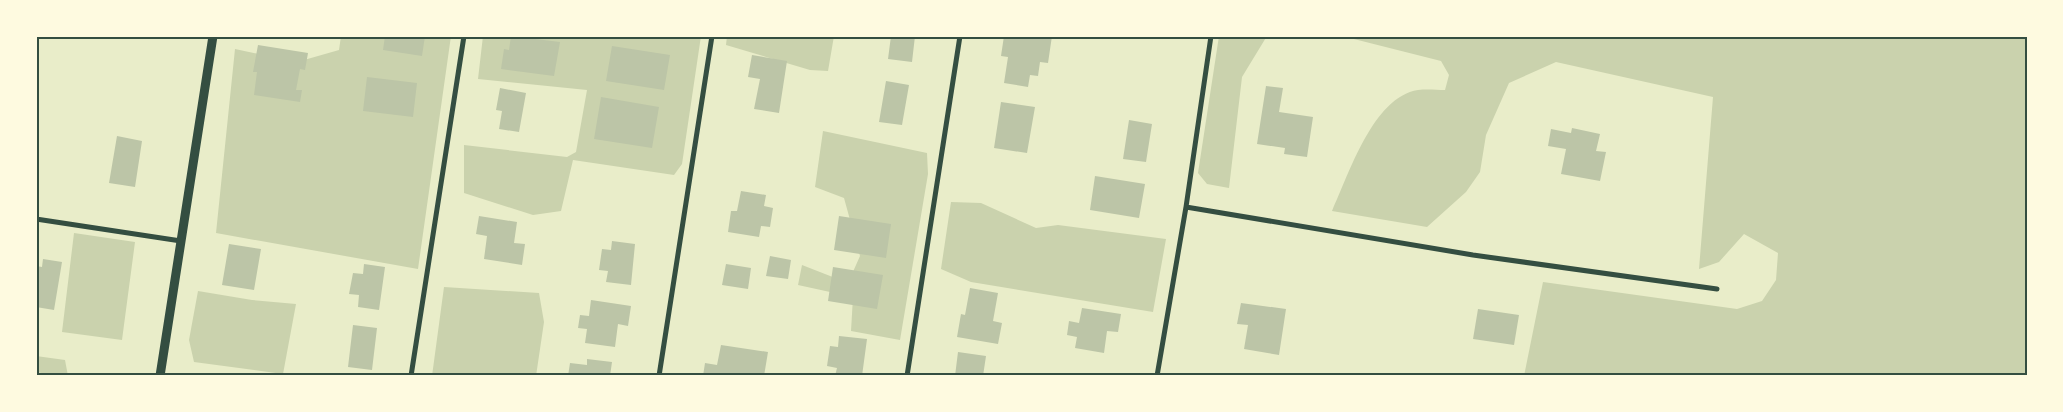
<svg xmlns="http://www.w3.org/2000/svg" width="2063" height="412" font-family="'Titillium Web',sans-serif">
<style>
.green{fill:#cad2ad}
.building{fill:#bcc5a7}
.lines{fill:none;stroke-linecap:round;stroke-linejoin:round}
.minor{stroke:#344e41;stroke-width:5}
.tertiary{stroke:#344e41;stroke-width:9}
.neatline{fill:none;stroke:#344e41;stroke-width:2}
</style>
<rect width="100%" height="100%" fill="#e9edc9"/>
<path class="green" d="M341,36H451L418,269L216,233L235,49L297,62L339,50Z
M483,36L578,39L583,36H701L682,164L674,175L573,160L561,211L533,215L464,193V145L567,157L576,152L587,90L478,79Z
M727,36H834L828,71L810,70L726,45Z
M1219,36H1267L1242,77L1229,188L1207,184L1198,173Z
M1342,36H2027V376H1524L1543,282L1737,309L1762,301L1776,280L1778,253L1744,234L1719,262L1699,269L1713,97L1556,62L1509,83L1486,135L1480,172L1466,192L1427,227L1332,211C1349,174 1373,97 1418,90C1427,89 1437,90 1445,90L1449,75L1441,61Z
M823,131L927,153L928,174L900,340L851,331L853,297L798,285L802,265L848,283L860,256L844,198L815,187Z
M951,202L981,203L1036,228L1058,225L1166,239L1153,312L971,282L941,269Z
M74,233L135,242L122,340L62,332Z
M444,287L539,293L544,322L536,376H432Z
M198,291L252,300L296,304L283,374L194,362L189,340Z
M36,356L65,360L68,376H47V374L36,372Z"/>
<path class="building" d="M385,36H425L422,56L383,50Z
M511,36L560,42L554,76L501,69L504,49L509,50Z
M891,36H915L912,62L888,59Z
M1004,36H1052L1048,63L1040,62L1038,76L1030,75L1028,87L1004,83L1008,57L1001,56Z
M258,45L308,53L305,70L300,69L296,90H302L300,102L254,95L257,72H253Z
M612,46L670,55L664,90L606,81Z
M752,55L787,61L779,113L754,109L760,79L748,77Z
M367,77L417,83L413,117L363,111Z
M886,81L909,85L902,125L879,122Z
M1266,86L1283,88L1279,112L1313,117L1307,157L1284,154L1285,148L1257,144Z
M500,88L526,93L519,132L499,129L502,111L496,110Z
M601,97L659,107L652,148L594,139Z
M1001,102L1035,107L1027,153L994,148Z
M1129,120L1152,124L1146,162L1123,159Z
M1572,128L1600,134L1596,151L1606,152L1600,181L1561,174L1566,149L1548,146L1551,129L1571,133Z
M117,136L142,141L135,187L109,183Z
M1095,176L1145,184L1139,218L1090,210Z
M741,191L766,195L764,206L773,208L770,227L761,226L759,237L728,232L731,211H737Z
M479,216L517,222L514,243L525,244L522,265L484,259L487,236L476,234Z
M839,216L891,224L886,258L834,250Z
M612,241L635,244L631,285L606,282L608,271L599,270L602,249L611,250Z
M229,244L261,249L254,290L222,285Z
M770,256L791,260L788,279L766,276Z
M43,259L62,262L54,310L36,307V266L42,267Z
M364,264L385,267L379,310L358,307L359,295L349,294L353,273L363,274Z
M726,264L751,268L748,289L722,285Z
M833,267L883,275L877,309L828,301Z
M970,288L998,293L993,321L1002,323L998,344L957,337L961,314L965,315Z
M591,300L631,306L628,326L618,324L615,347L585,343L587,329L578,328L580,315L589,316Z
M1241,303L1286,309L1279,355L1244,349L1248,325L1237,324Z
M1082,308L1121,314L1118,332L1107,331L1104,353L1075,348L1077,337L1067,335L1069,321L1079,323Z
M1478,309L1519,315L1514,345L1473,339Z
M353,325L377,328L372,370L348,367Z
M839,336L867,339L862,376H835L837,368L827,366L830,346L838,347Z
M721,345L768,352L764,376H703L705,363L717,365Z
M958,352L986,356L983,376H955Z
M587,359L612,362L610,376H568L570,363L587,365Z"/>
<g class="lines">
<path class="minor" d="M1186,207L1473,255L1717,289
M36,219L181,241
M411,376L464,36
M659,376L712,36
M907,376L960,36
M1157,376L1186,207L1211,36"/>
<path class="tertiary" d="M160,376L213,36"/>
</g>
<rect width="2063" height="412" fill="none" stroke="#fefae0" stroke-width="75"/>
<rect x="38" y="38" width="1988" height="336" class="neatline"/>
</svg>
